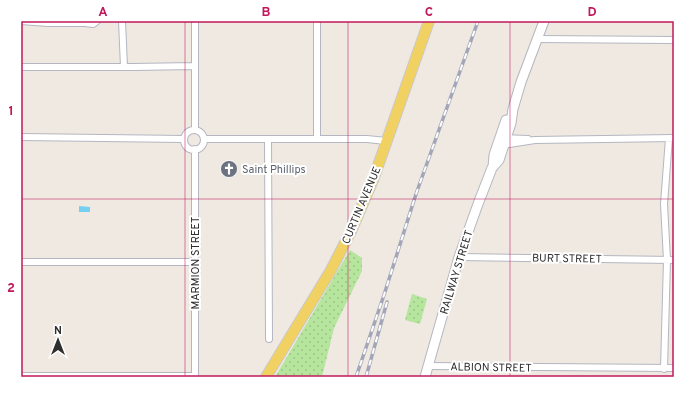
<svg xmlns="http://www.w3.org/2000/svg" width="695" height="398" font-family="Overpass,sans-serif">
<style>
.green{fill:url(#green-dots)}
.water{fill:url(#water-ripples)}
.lines{fill:none;stroke-linecap:round;stroke-linejoin:round}
.street-casing{stroke:#b4b7c1;stroke-width:8}
.secondary-casing{stroke:#b4b7c1;stroke-width:11}
.primary-casing{stroke:#c9c9c9;stroke-width:12}
.street{stroke:#fff;stroke-width:6}
.secondary{stroke:#fff;stroke-width:9}
.primary{stroke:#f2d163;stroke-width:10}
.rail-casing{stroke:#a3a6b8;stroke-width:3.5}
.rail{stroke:#fff;stroke-width:2;stroke-dasharray:6;stroke-linecap:butt}
.grid{fill:none;stroke:#c2185b;stroke-width:1;stroke-opacity:0.55}
.labels{text-anchor:middle;stroke-width:4;stroke-linejoin:round;paint-order:stroke}
.worship-label{font-size:11px;fill:#5b616d;stroke:#fff;text-anchor:start}
.street-label{font-size:11px;fill:#2e2e2e;stroke:#fff}
.neatline{fill:none;stroke:#c2185b;stroke-width:1.5}
.grid-label{font-size:13px;text-anchor:middle;font-weight:bold;fill:#c2185b}
</style>
<defs>
<pattern id="green-dots" width="8" height="8" patternUnits="userSpaceOnUse"><rect width="8" height="8" fill="#b6e59e"/><path d="M2 2h.1M6 6h.1" fill="none" stroke="#9dc588" stroke-width="1.8" stroke-linecap="round"/></pattern>
<pattern id="water-ripples" width="26" height="14" patternUnits="userSpaceOnUse"><rect width="26" height="14" fill="#75cff0"/><path d="M2 4q2-2 4 0t4 0M15 11q2-2 4 0t4 0" fill="none" stroke="#66b2ce"/></pattern>
</defs>
<rect width="100%" height="100%" fill="#efe9e1"/>
<path class="green" d="M350,250L362,258V271L334,328L322,377H275Z
M412,294L427,299L420,324L405,320Z"/>
<path class="water" d="M79,206L90,207V212H79Z"/>
<g class="lines">
<g class="street-casing">
<path id="street" d="M21,21L48,23H85L93,24L97,21
M122,21L124,67
M537,39L674,40
M21,67H133L194,66
M195,130V21
M184 140a10 10 0 1 1 20 0a10 10 0 1 1-20 0Z
M21,137L184,139
M503,138L528,139
M205,139H367L386,141
M268,139L269,339
M317,139V21
M502,145L535,140L674,138
M459,257L674,260
M21,262H195
M428,366L674,368
M664,369L667,260L664,204L669,138
M21,376H195
M195,377V149"/>
</g>
<g class="secondary-casing">
<path id="secondary" d="M493,167L494,155L506,120
M425,377L459,257L478,204L492,168L499,160L511,123L513,109L521,82L544,21"/>
</g>
<g class="primary-casing">
<path id="primary" d="M266,377L331,270L352,229L373,180L429,21"/>
</g>
<use href="#street" class="street"/>
<use href="#secondary" class="secondary"/>
<use href="#primary" class="primary"/>
<g class="rail-casing">
<path id="rail" d="M356,377L384,295L416,194L478,21
M366,377L387,302"/>
</g>
<use href="#rail" class="rail"/>
</g>
<path class="grid" d="M185,21V377M348,21V377M510,21V377M21,199H674"/>
<defs>
<g id="church-disc" transform="scale(0.9)"><circle r="9.5" fill="#6b7280" stroke="#fff"/><path d="M-1.2-6h2.4v3.5h3.3v2.4h-3.3V6h-2.4V-.1h-3.3v-2.4h3.3Z" fill="#fff"/></g>
</defs>
<g fill-rule="evenodd">
<use href="#church-disc" x="229" y="169"/>
</g>
<g class="labels">
<g class="worship-label">
<text x="242" y="173">Saint Phillips</text>
</g>
<g class="street-label">
<text transform="translate(361 205) rotate(-67)" y="4">CURTIN AVENUE</text>
<text transform="translate(567 258) rotate(1)" y="4">BURT STREET</text>
<text transform="translate(195 263) rotate(-90)" y="4">MARMION STREET</text>
<text transform="translate(456 272) rotate(-73)" y="4">RAILWAY STREET</text>
<text transform="translate(491 367) rotate(1)" y="4">ALBION STREET</text>
</g>
</g>
<rect width="695" height="398" fill="none" stroke="#ffffff" stroke-width="44"/>
<g transform="translate(58 340)" stroke="#ffffff" stroke-width="3" paint-order="stroke">
<path d="M0-3L7 15L0 10L-7 15Z" fill="#2e2e2e"/>
<text y="-6" font-size="11" font-weight="bold" text-anchor="middle" fill="#2e2e2e">N</text>
</g>
<rect x="22" y="22" width="651" height="354" class="neatline"/>
<g class="grid-label">
<text x="103" y="16">A</text>
<text x="266" y="16">B</text>
<text x="429" y="16">C</text>
<text x="592" y="16">D</text>
<text x="11" y="115">1</text>
<text x="11" y="292">2</text>
</g>
</svg>
